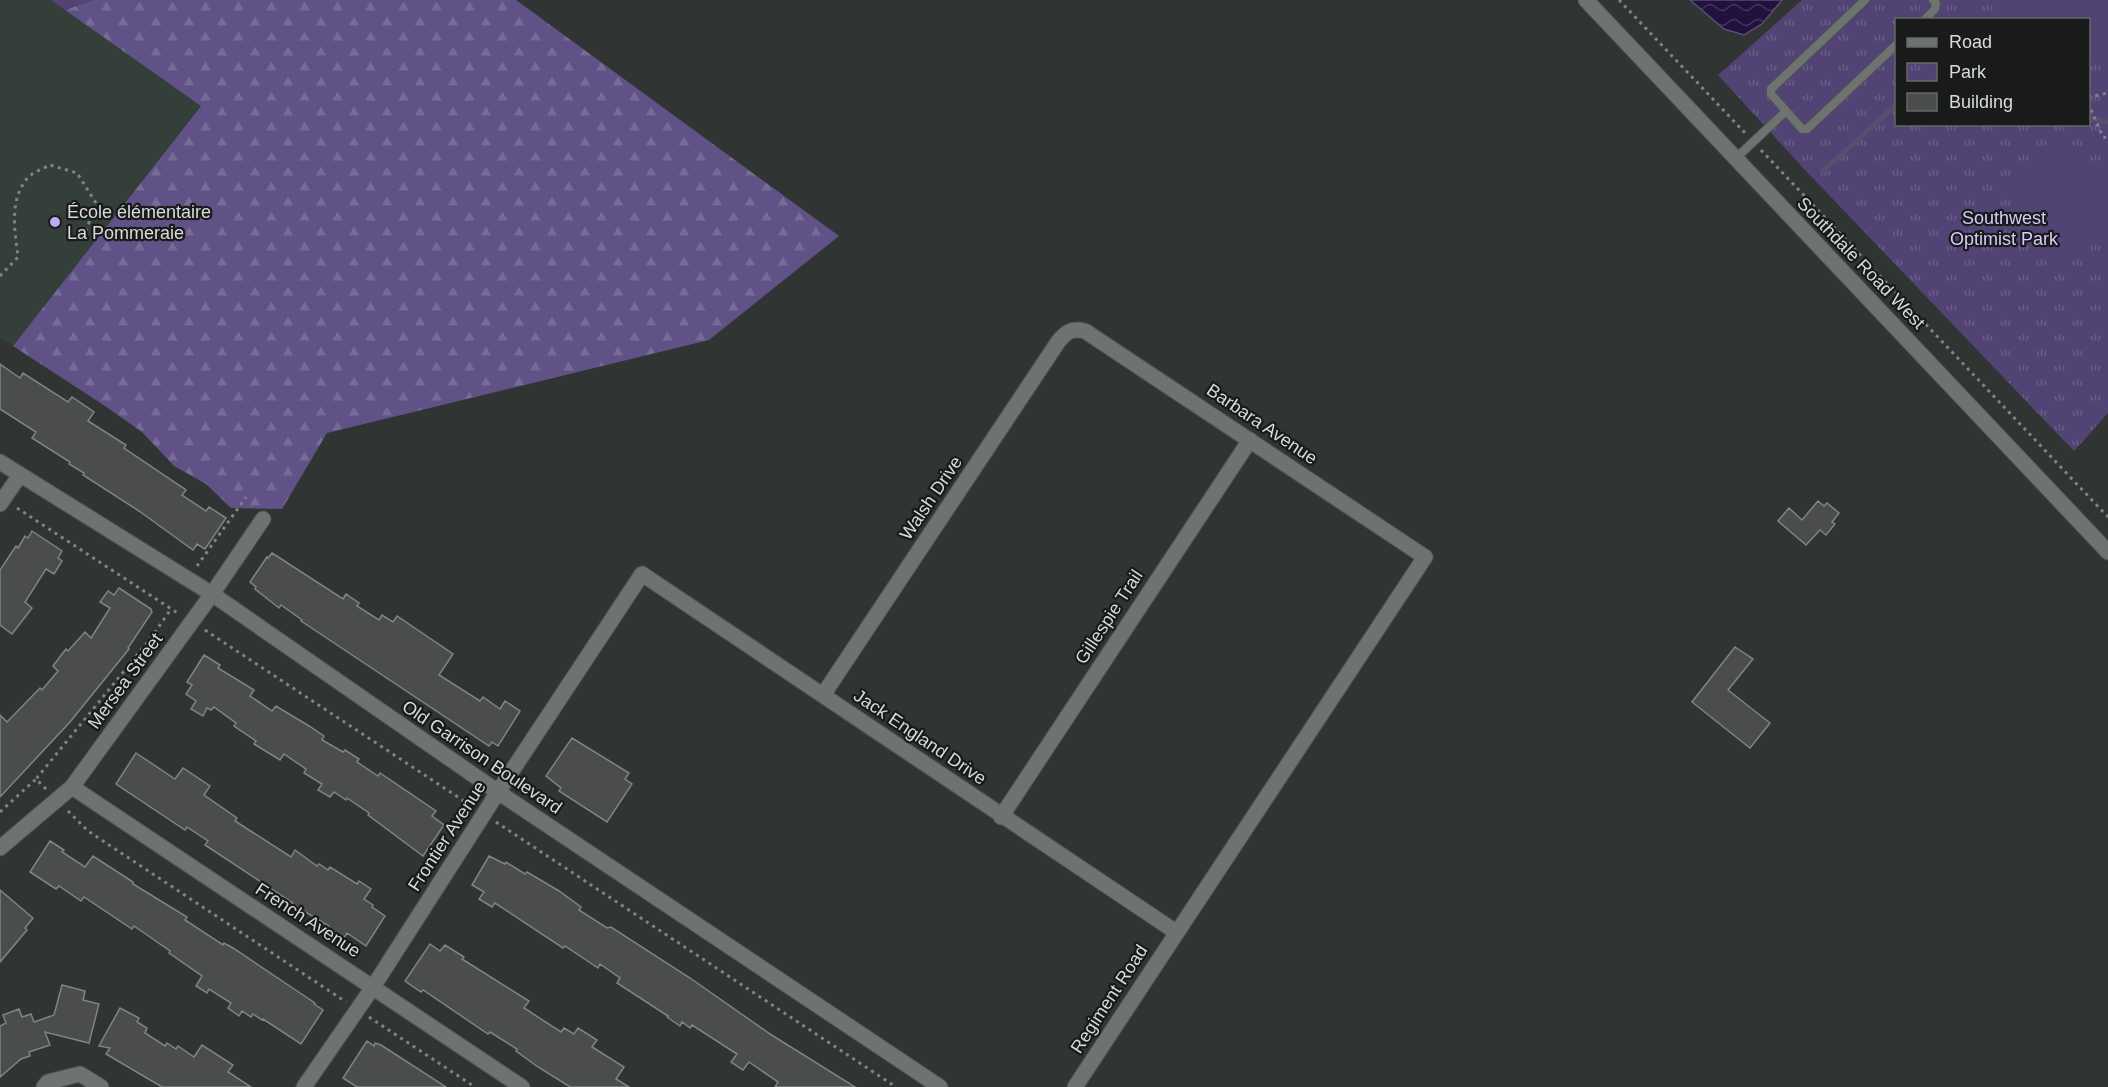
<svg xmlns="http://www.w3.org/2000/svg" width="2108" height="1087" font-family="Helvetica,sans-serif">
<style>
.built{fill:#353f3a}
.forest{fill:url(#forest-firs)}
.park{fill:url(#park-tufts);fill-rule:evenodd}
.garden{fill:#514475}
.water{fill:url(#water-waves);stroke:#594e6d;stroke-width:1.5}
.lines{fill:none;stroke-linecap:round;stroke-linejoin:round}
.stream{stroke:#594e6d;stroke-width:5}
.building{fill:#4a4d4b;stroke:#818582;stroke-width:1.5}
.service-casing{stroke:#4e514f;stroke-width:10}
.minor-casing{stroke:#4e514f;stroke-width:17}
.tertiary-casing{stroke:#4e514f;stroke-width:17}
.secondary-casing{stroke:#4e514f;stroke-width:17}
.path{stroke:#808482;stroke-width:3;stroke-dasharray:3 4.5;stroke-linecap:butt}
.service{stroke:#6e7270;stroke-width:8}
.minor{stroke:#6e7270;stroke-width:15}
.tertiary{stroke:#6e7270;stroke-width:15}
.secondary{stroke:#6e7270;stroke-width:15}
.poi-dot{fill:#bda9f5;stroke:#191b1a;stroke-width:2}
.labels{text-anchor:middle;stroke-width:4.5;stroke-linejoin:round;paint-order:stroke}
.poi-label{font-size:18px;fill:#d8dbd9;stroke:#191b1a;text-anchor:start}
.park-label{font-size:18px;fill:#d6cbfc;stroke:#191b1a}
.street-label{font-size:18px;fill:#d8dbd9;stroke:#191b1a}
</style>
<defs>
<pattern id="forest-firs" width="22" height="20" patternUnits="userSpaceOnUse" patternTransform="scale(1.5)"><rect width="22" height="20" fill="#605286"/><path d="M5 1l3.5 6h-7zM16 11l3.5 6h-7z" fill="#766a96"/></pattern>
<pattern id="park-tufts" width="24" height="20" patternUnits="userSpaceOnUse" patternTransform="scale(1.5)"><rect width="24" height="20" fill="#514475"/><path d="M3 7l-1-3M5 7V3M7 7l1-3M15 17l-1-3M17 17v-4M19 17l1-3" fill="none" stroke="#695e88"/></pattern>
<pattern id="water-waves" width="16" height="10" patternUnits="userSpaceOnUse" patternTransform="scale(1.5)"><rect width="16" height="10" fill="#22113f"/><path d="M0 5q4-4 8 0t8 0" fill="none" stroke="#41335a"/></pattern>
</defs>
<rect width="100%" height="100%" fill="#303432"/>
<path class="built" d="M0,0H51L201,105L13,346L0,338Z"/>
<path class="forest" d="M93,0H516L839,236L709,340L327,433L282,509L231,508L206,484L174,466L142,432L105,406L13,346L201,106L65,10Z"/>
<path class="park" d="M51,0H93L65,10Z
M1802,0H2108V413L2074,451L1804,169L1718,75ZM1896,20H2088V124H1896Z"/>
<path class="garden" d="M1996,0H2108V41L2089,59L2088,20L2014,19Z
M2070,149L2090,169L2096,162L2108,174V237L2102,243L2091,238L2070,258C2057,256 2041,255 2029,247C2019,238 2014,227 2013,214C2009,189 2020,168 2043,156C2051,152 2062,151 2070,149Z"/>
<path class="water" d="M1690,0H1782L1762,24L1744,35L1724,29Z"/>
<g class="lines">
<path class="stream" d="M2088,119L2108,122
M1823,171L1896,105"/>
</g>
<path class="building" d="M0,364L20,378L23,373L68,402L72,397L94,412L88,421L126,445L124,448L186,490L182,495L206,511L209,507L226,518L205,549L197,544L193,550L139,511L83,475L84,473L69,464L70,462L32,438L36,432L0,409Z
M1818,501L1824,506L1827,503L1839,513L1832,522L1835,524L1826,535L1820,530L1806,545L1778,521L1789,508L1802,520Z
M32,531L62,551L58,558L62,561L54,574L46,569L25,602L32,608L12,634L0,625V570L16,546L18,548L25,536L28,538Z
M272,553L343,599L346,594L359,603L357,606L379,620L382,615L393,622L397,616L453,654L439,675L480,701L483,697L500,709L505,701L520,711L498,746L492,742L489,746L301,621L302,620L281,605L279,608L255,589L256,587L250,582L267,557L268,558Z
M119,588L151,609L152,612L128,648L129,649L70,722L0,797V715L7,722L40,688L42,690L58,671L53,666L66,649L68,651L85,632L91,638L110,608L100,602L108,591L114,595Z
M1735,647L1753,659L1728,690L1770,723L1750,748L1692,702Z
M204,655L220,665L218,668L254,690L250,696L272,711L276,706L309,726L324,736L322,740L343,752L345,750L359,759L357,762L378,776L380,773L436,811L432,816L444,825L423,856L368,815L369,813L347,798L346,800L334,792L330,797L318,790L322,784L304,773L306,769L284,754L280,760L254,744L256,741L234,726L236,723L214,707L211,710L207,708L203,716L191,709L196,701L186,694L192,685L187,682Z
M572,738L629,773L625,779L632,784L607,822L559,791L561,788L546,776Z
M136,753L175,779L183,768L210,786L204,795L237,818L235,821L291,857L295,850L317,866L319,864L328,870L330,867L357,884L359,881L371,889L364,899L373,905L372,907L385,916L366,946L347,933L344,938L328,928L329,926L292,904L293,903L205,845L208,841L187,827L185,830L116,784Z
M50,841L64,850L62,852L85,867L93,856L133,882V884L187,917L185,920L223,945L224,943L233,948L315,1003L314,1004L323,1010L301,1044L263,1019L262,1020L253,1014L251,1017L242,1011L239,1016L228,1008L231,1003L209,989L207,993L196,986L202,976L169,953L170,951L134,926L132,929L84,897L81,901L59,886L56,889L30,872Z
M489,856L505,864L506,862L525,874L527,872L559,891L581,907L579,910L607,928L611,927L690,978L770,1034L855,1087H775L778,1082L749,1062L743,1070L731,1062L737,1054L692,1025L690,1028L682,1022L680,1026L667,1017L668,1016L617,983L620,978L600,964L598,968L565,946L563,948L495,903L492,907L479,899L484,892L472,885Z
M0,890L33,918L25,928L27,930L0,962Z
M430,944L440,951L445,945L464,957L462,959L529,1001L524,1008L561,1032L564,1028L574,1034L578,1028L597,1040L592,1047L624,1067L616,1079L629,1087H570L538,1067L516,1051L517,1049L490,1032L488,1034L423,990L421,992L405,981Z
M62,985L85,991L83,1000L99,1004L89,1043L45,1032L50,1045L29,1052L30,1056L21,1059L0,1077V1026L6,1023L3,1015L19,1009L22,1017L31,1014L34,1022L54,1015Z
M120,1008L139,1018L137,1022L147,1028L145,1033L165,1046L167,1043L176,1049L178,1046L194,1057L202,1045L233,1065L228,1072L251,1087H162L106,1054L110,1048L99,1046Z
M367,1041L374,1046L375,1043L381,1045L446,1087H357L343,1078Z"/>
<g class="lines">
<g class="service-casing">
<path id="service" d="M1865,0L1771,89V94L1802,129H1807L1896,45
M1924,20L1935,9L1936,3L1933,0
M1735,159L1786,111"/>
</g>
<g class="minor-casing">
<path id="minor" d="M0,504L20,475
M823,695L1058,342C1066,332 1071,328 1085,331L1425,557
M72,787L522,1087
M498,792L642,574L1176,932
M1001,817L1250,440
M0,848L72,787L212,594L263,519
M44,1087L48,1082L80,1074L101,1087"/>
</g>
<g class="tertiary-casing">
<path id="tertiary" d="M0,462L212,594L498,792L940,1087
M304,1087L373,987L498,792
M1075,1087L1425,557"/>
</g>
<g class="secondary-casing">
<path id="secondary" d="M1586,0L2108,552"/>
</g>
<path class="path" d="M1619,0L1746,134
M2088,96L2101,95L2108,92
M2088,103L2103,137L2108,138
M1761,150L2108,517
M0,276L18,257C15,232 9,202 26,180C30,173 43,169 50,165L77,173L96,203L85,234L76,236
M17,508L179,614
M197,566L246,497
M205,630L473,807
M46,789L36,779L151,638L171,609
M68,811L88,831L346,1002
M0,812L36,779
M496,822L896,1087
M369,1017L475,1087"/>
<use href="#service" class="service"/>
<use href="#minor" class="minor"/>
<use href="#tertiary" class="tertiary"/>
<use href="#secondary" class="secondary"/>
</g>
<circle class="poi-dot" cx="55" cy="222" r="6"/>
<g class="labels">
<g class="poi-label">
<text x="67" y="218">École élémentaire<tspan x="67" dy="21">La Pommeraie</tspan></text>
</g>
<g class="park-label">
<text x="2004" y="224">Southwest<tspan x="2004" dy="21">Optimist Park</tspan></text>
</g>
<g class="street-label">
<text transform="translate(1861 263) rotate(46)" y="6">Southdale Road West</text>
<text transform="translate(1262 424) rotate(34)" y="6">Barbara Avenue</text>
<text transform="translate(931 498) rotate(-56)" y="6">Walsh Drive</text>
<text transform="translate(1109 617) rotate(-57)" y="6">Gillespie Trail</text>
<text transform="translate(125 681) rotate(-54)" y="6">Mersea Street</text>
<text transform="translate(920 737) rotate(34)" y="6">Jack England Drive</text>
<text transform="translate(482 757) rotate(34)" y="6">Old Garrison Boulevard</text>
<text transform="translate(447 836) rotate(-57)" y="6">Frontier Avenue</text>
<text transform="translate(308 920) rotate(33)" y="6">French Avenue</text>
<text transform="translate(1109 999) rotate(-57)" y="6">Regiment Road</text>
</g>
</g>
<rect x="1895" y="18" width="195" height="108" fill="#191b1a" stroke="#656866" stroke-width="1.5"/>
<rect x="1907" y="38" width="30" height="9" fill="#6e7270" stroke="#656866" stroke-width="1.5"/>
<text x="1949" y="48" font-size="18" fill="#d8dbd9">Road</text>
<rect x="1907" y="63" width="30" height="18" fill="url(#park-tufts)" stroke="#656866" stroke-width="1.5"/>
<text x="1949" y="78" font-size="18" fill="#d8dbd9">Park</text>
<rect x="1907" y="93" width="30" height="18" fill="#4a4d4b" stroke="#656866" stroke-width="1.5"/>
<text x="1949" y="108" font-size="18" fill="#d8dbd9">Building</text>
</svg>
